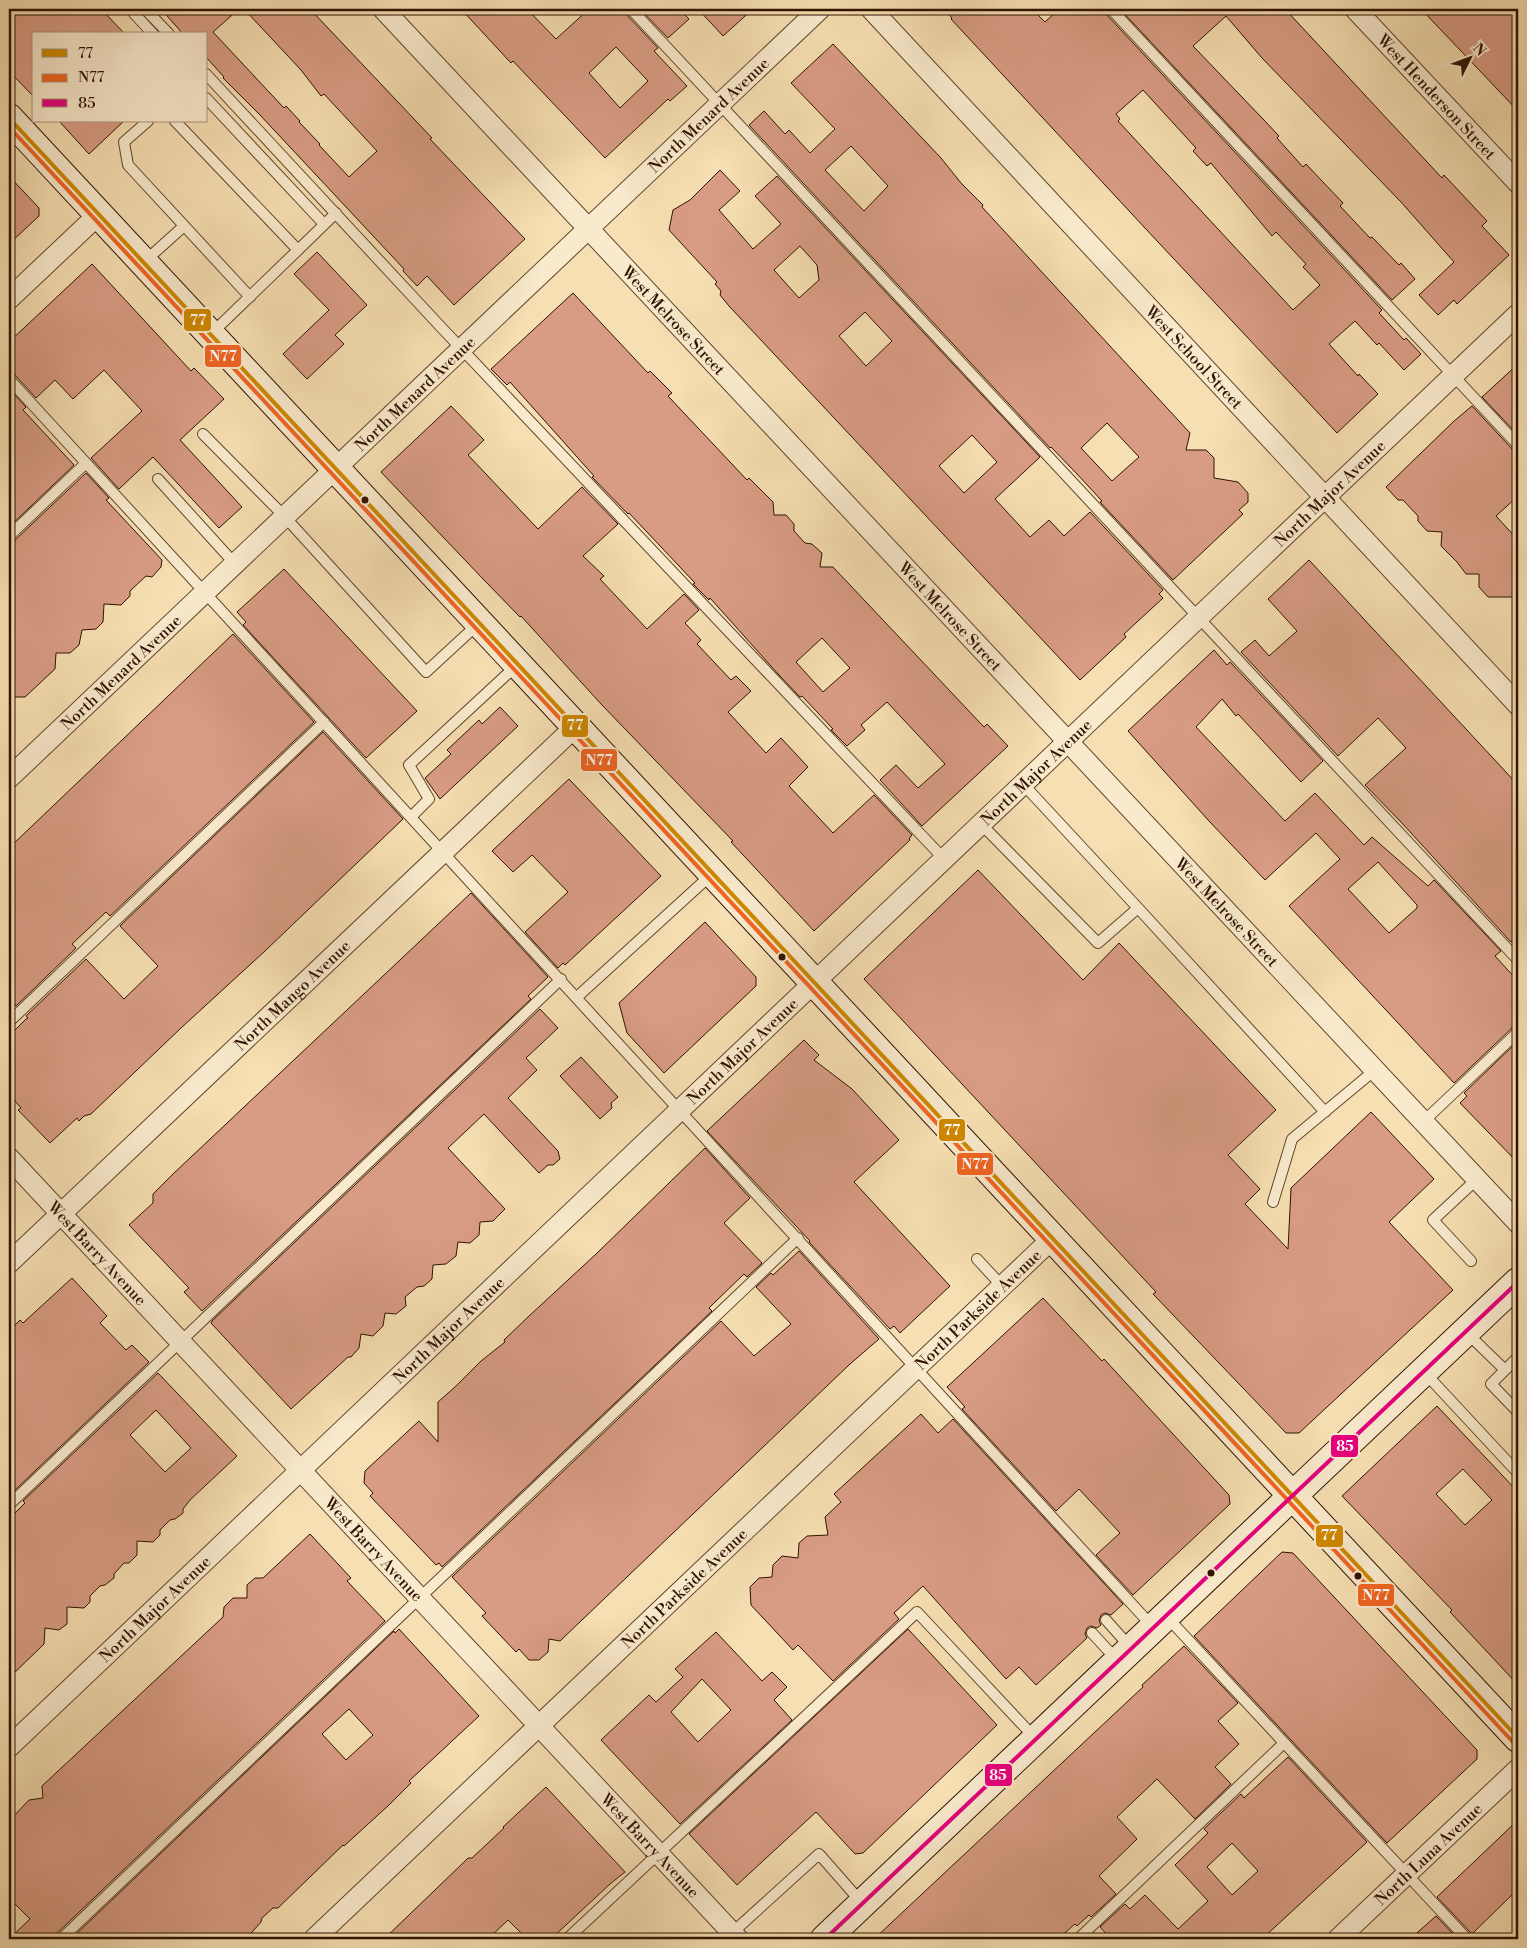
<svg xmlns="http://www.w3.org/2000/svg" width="1527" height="1948" font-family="'Libre Bodoni',serif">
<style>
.building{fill:#d89c84;stroke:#301200;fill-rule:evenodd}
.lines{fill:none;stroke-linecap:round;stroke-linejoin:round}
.lane-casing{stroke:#62452c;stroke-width:12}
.street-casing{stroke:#62452c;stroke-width:22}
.secondary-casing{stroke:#301200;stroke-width:30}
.lane{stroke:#f9eacd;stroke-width:10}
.street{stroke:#f9eacd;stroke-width:20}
.secondary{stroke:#f9eacd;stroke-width:28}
.bus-1-casing{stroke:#f9eacd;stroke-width:8}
.bus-2-casing{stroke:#f9eacd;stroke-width:8}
.bus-3-casing{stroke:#f9eacd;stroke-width:8}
.bus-1{stroke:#cf8800;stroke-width:4}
.bus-2{stroke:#f26522;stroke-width:4}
.bus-3{stroke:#e5007d;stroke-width:4}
.bus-dot{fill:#301200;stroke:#f9eacd;stroke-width:2}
.labels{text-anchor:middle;stroke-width:5;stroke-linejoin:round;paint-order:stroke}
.street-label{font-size:16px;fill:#301200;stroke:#f9eacd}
.line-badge{stroke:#f9eacd;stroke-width:2}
.badge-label{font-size:14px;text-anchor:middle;font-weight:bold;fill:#fff}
</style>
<rect width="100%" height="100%" fill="#f6dfb2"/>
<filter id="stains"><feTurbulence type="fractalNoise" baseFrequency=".004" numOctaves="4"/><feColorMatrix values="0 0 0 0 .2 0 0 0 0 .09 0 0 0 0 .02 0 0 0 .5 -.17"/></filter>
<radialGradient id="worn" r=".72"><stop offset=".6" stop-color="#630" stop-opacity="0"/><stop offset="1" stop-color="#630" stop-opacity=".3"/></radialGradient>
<path class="building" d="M9,9H101L125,34H34V97L9,71Z
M161,9H239L213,32L284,108L286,106L300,121L299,122L320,144L319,145L349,177L377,151L324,94L321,96L301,70L244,9H310L432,138L430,139L525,239L454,305L427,276L417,286L403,271L404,269L260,115L223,78L224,77L206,57V34H183Z
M461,9H527L556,39L589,9H624L626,14L658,48L654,51L687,86L670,101L668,99L605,158L513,61L511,63ZM616,47L648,81L620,108L589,73Z
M640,9H679L689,19L668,38Z
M698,9H753L723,36Z
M944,9H1032L1045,22L1059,9H1104L1106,14L1382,310L1379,313L1404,340L1406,338L1421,354L1404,370L1379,343L1377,345L1355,321L1329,344L1358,376L1359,374L1378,394L1337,433L1144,227L951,19L952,18ZM1143,90L1196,148L1193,151L1207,166L1211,163L1272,236L1276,232L1306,264L1303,267L1320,285L1293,310L1118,121L1120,119L1116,114Z
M1120,9H1285L1442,178L1444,175L1487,221L1482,226L1509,255L1457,304L1454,300L1438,315L1419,295L1454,262L1401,202L1262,58L1226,16L1193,46L1263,119L1279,136L1277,138L1303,167L1306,164L1322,181L1343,203L1340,206L1370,238L1372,237L1399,265L1401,263L1415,279L1392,300Z
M1421,9H1509L1518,19V111Z
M833,44L941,158L961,183L983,205L982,207L1190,433L1186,450H1206L1214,458V478L1238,482L1248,493V502L1239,510L1243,514L1173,580L1100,502L1102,501L1077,474L1051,447L1050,448L749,125L764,111L785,134L789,130L810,153L835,129L791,83ZM851,146L888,186L864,211L825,170ZM1107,423L1139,457L1112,481L1081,448Z
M59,121H124L89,154Z
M720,170L740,191L719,210L753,249L781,224L755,196L777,176L1040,457L995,499L1030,537L1049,520L1064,536L1090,512L1163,590L1159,594L1163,598L1124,634L1126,637L1080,680L729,306L720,295L721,291L715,284L717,282L669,230L673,210L690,200ZM800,246L817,265L819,280L799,298L774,270ZM865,312L892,341L866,366L839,336ZM972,435L997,462L964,493L939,466Z
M9,176L39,208V216L9,244Z
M317,252L367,305L335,335L344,344L307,379L283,354L329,310L294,274Z
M92,264L191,371L194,368L224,399L180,440L242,507L219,528L153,457L119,489L91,458L142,411L104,370L73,399L55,380L36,398L14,374L9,372V342Z
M573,293L648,373L650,371L672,393L668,396L715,446L747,480L749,478L773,502L774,515H786L794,524V531L805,543L812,544L822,553L820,567H833L984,727L987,724L1008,746L922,826L880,780L896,765L918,788L945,764L887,702L861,725L865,730L847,746L831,730L833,729L802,696L800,697L779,675L710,598L709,600L693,584L695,583L629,513L628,514L592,477L594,476L510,382L507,385L491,369ZM822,638L850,668L823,692L796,662Z
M1518,364V435L1482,397Z
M9,389L26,407L23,410L74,465L9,527Z
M451,406L484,440L468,455L538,529L582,487L618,524L583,556L604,576L600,579L647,629L684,594L699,610L685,623L701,640L697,644L731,680L736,676L751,691L728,712L766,753L781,738L808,767L789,786L833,833L874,795L912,835L909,839L910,840L814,931L731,842L733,841L601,704L521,616L520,617L484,580L381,472Z
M1472,406L1513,450L1518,452V496L1496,516L1518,540V597H1488L1479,587V574H1466L1457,562L1441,546L1442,532L1427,531L1418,521V516L1403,500H1398L1386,487L1453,422Z
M86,473L109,498L106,500L162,560L161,567L152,577L146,576L130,591V596L121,605L104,604L103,622L96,629L82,630L79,645L70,653H56L55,669L25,697H9V543L14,541Z
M1309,560L1518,785V935L1511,942L1400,821L1365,785L1406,748L1378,718L1338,756L1241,652L1255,640L1269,656L1297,631L1268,599Z
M284,569L417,711L366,758L243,625L246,622L237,612Z
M233,634L314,722L110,916L106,912L72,944L76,948L16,1006L9,997V848Z
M1214,650L1227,665L1230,662L1323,761L1301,782L1238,714L1236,716L1222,699L1196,727L1285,821L1315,793L1364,845L1372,837L1428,886L1434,880L1501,951L1495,956L1518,981V1025L1513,1027L1454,1083L1289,906L1340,859L1316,833L1265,880L1209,821L1128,731ZM1378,862L1417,905V908L1389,933L1348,889Z
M500,707L518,726L440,799L425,778L451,754L447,750L479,720L482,724Z
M323,732L403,819L265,951L181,1028L91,1114L84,1116L79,1121L77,1118L50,1143L18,1110L21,1108L9,1094V1036L26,1019L28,1018L26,1016L86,959L124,999L158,966L120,926Z
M569,779L661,876L565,965L563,963L558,968L525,932L568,892L532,855L513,872L492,851Z
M978,870L1083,980L1119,943L1276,1110L1228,1155L1260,1189L1245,1204L1288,1249L1291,1188L1371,1112L1434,1179L1389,1222L1453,1290L1299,1433H1286L1153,1294L1156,1292L864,979Z
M471,893L548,977L528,996L531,999L202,1311L184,1292L189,1288L129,1225L153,1203V1194L173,1174Z
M705,922L756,977V986L664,1073L627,1033L619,1003Z
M540,1009L558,1028L526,1058L537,1070L508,1098L558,1151L560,1159L553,1165H548L539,1173L484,1114L448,1148L505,1209L493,1221L480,1222L479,1235L470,1243L458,1242L456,1256L446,1264L433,1265L432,1279L424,1286L417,1287L405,1297L406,1306L396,1314L385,1313L383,1326L373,1336L361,1334L359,1348L351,1357H348L291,1409L211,1323L212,1321Z
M804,1040L819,1055L814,1060L852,1089L899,1140L854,1182L950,1286L900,1333L894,1326L890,1329L809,1242L810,1241L707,1131Z
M1518,1041V1163L1460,1103L1467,1096L1464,1093Z
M581,1057L618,1097L611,1103L612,1108L600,1119L560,1076Z
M705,1148L750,1198L724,1223L762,1263L747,1277L744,1274L713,1304L709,1308L712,1311L442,1567L439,1563L436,1565L370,1496L373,1493L364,1483L365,1471L419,1421L438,1442V1402L456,1386L481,1361L505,1342L504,1340L528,1317L595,1255Z
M799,1251L879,1339L850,1364L560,1641L549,1639L548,1652L539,1660H529L519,1649L516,1652L482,1616L486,1613L452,1577L721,1321L754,1356L791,1324L756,1287L771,1273L773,1275Z
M72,1278L107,1316L100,1323L126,1350L132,1345L149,1362L14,1491L9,1485V1331L20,1320L23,1323Z
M1043,1298L1102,1361L1104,1359L1229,1495L1230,1504L1133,1595L1096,1555L1120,1533L1079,1489L1056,1511L962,1409L965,1407L947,1387Z
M158,1373L237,1456L190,1500L183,1509V1513L175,1519L170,1520L160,1530V1535L153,1542L137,1541V1555L129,1563H124L114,1574V1578L105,1585L100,1586L90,1596V1602L84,1608L67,1607V1624L59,1630L45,1628L44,1644L9,1678V1519L25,1503L23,1501ZM156,1410L191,1448L165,1472L130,1435Z
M1437,1406L1518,1492V1685L1450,1612L1452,1610L1342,1496ZM1463,1469L1492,1500L1465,1525L1436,1494Z
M921,1414L938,1433L953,1419L1123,1604L1111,1615L1105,1613L1101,1615L1099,1621L1101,1625L1097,1628L1091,1626L1087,1628L1085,1634L1087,1638L1036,1685L1019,1667L1006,1679L923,1586L894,1613L899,1619L833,1681L798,1645L793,1650L751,1605L750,1587L759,1578L772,1577L773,1565L782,1556L798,1558L799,1543L807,1536L828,1535L825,1517L841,1502L834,1494Z
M310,1534L351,1578L347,1581L385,1621L56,1934L54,1939H9L30,1919L9,1898V1821L29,1800L43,1798L42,1786L223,1617L224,1607L233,1598H247V1585L255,1578H263Z
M1282,1552L1293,1553L1477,1750V1759L1387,1843L1194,1636Z
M399,1629L479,1716L409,1781L411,1783L389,1805L344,1846L343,1845L278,1908H273L262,1918L261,1922L246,1939H71L394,1631L395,1633ZM349,1709L373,1735L346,1760L322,1734Z
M908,1629L997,1725L863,1853L855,1854L816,1812L737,1885L689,1834Z
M716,1632L762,1681L772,1672L787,1687L774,1700L792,1720L680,1824L601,1740L649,1695L656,1702L683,1677L675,1669ZM702,1679L731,1710L698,1742L671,1712Z
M1184,1646L1238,1703L1218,1721L1239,1744L1215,1767L1231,1784L1195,1819L1157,1779L1117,1817L1137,1839L1099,1876L1116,1894L1091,1917L1089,1915L1077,1926L1075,1924L1058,1939H874L1143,1687L1142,1685Z
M1288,1757L1367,1842L1262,1939H1111L1100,1927L1125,1904L1130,1909L1145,1895L1178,1929L1208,1901L1175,1865L1208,1833L1204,1829L1241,1794L1244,1798ZM1232,1843L1258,1871L1232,1895L1207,1867Z
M546,1787L625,1872L610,1884L551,1939H527L508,1920L488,1939H384L463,1863L468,1858H472L504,1828L503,1827Z
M1518,1820V1889L1472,1934L1437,1897Z
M1436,1916L1458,1939H1410Z"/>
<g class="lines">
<g class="lane-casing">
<path id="lane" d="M130,9L153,34
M145,9L169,34
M631,9L1518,960
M1111,9L1518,445
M206,74L439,325L944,859
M206,98L324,224
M148,121L124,142L128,165L250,297
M175,121L298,250L211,334
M298,250L336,213
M144,262L184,226
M9,379L1152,1626
M203,434L285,517L426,672L478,624
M158,479L235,564
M9,536L86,463
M411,817L429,799L409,765L517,665
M981,824L1098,943L1138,908L1023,784
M1138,908L1325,1112
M577,997L712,874
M9,1022L324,722
M1423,1122L1518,1032
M1273,1202L1292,1139L1375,1070
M977,1259L1002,1286
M1471,1261L1433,1220L1477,1179
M1467,1333L1505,1370
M1518,1357L1491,1384L1518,1412
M1425,1373L1518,1473
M9,1505L561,979
M1166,1616L1467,1939
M1106,1620L1131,1648
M1092,1633L1117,1660
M732,1933L819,1854L862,1903
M61,1939L798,1238
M567,1939L917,1612L1035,1738
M1078,1939L1284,1743"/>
</g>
<g class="street-casing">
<g id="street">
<path id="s1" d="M383,9L1518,1223"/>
<path id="s2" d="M871,9L1518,705"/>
<path id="s3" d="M1355,9L1518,183"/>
<path d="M9,299L99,214"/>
<path id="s4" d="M9,778L820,9"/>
<path id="s5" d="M9,1158L738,1939"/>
<path id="s6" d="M9,1263L576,726"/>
<path id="s7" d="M9,1747L1518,314"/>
<path id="s8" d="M314,1939L1053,1238"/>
<path id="s9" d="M1338,1939L1518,1769"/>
</g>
</g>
<g class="secondary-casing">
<path id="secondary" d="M9,118L1518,1738
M825,1939L1518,1282"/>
</g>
<use href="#lane" class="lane"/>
<use href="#street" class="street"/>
<use href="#secondary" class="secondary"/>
<g class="bus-1-casing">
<path id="bus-1" d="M9,118L1518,1738"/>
</g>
<g class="bus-2-casing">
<path id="bus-2" d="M9,127L1513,1742"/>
</g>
<g class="bus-3-casing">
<path id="bus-3" d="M825,1939L1518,1282"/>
</g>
<use href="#bus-1" class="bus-1"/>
<use href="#bus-2" class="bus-2"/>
<use href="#bus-3" class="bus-3"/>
</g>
<g class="bus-dot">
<circle cx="365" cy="500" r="4.5"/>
<circle cx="782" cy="957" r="4.5"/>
<circle cx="1211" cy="1573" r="4.5"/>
<circle cx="1358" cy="1576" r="4.5"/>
</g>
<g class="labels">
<g class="street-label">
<text dy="6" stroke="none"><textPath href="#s3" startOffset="120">West Henderson Street</textPath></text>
<text dy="6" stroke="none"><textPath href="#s4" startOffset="964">North Menard Avenue</textPath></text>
<text dy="6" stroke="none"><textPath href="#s1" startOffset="426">West Melrose Street</textPath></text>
<text dy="6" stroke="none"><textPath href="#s2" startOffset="475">West School Street</textPath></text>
<text dy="6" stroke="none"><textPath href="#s4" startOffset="559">North Menard Avenue</textPath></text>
<text dy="6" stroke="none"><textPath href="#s7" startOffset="1821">North Major Avenue</textPath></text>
<text dy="6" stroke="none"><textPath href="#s1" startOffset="831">West Melrose Street</textPath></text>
<text dy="6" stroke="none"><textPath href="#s4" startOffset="154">North Menard Avenue</textPath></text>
<text dy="6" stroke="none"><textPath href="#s7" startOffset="1416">North Major Avenue</textPath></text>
<text dy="6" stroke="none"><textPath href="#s1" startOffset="1236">West Melrose Street</textPath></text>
<text dy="6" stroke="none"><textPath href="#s6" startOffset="390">North Mango Avenue</textPath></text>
<text dy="6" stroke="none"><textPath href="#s7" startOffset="1011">North Major Avenue</textPath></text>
<text dy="6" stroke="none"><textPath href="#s5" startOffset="130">West Barry Avenue</textPath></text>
<text dy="6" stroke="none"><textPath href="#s8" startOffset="915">North Parkside Avenue</textPath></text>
<text dy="6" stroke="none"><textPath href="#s7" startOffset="606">North Major Avenue</textPath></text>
<text dy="6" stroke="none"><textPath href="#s5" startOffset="535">West Barry Avenue</textPath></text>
<text dy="6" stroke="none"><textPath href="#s8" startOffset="510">North Parkside Avenue</textPath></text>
<text dy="6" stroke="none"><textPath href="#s7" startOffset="201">North Major Avenue</textPath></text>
<text dy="6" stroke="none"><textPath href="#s5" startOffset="940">West Barry Avenue</textPath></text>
<text dy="6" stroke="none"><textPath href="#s9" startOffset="124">North Luna Avenue</textPath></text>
</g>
</g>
<g class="line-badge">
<rect x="183" y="308" width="29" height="24" rx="5" fill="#cf8800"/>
<rect x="204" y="344" width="38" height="24" rx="5" fill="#f26522"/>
<rect x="561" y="714" width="28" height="24" rx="5" fill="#cf8800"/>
<rect x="580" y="748" width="38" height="24" rx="5" fill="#f26522"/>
<rect x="938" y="1118" width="28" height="24" rx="5" fill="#cf8800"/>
<rect x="956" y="1152" width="38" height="24" rx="5" fill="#f26522"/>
<rect x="1330" y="1434" width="29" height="24" rx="5" fill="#e5007d"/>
<rect x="1315" y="1524" width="29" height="24" rx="5" fill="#cf8800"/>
<rect x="1357" y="1583" width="38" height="24" rx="5" fill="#f26522"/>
<rect x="984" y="1763" width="29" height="24" rx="5" fill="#e5007d"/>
</g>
<g class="badge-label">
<text x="198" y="325">77</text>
<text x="223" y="361">N77</text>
<text x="575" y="730">77</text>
<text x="599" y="765">N77</text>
<text x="952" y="1135">77</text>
<text x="975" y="1169">N77</text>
<text x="1345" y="1451">85</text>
<text x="1329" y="1540">77</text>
<text x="1376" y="1600">N77</text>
<text x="998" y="1780">85</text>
</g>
<rect width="1527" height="1948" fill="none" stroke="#f6dfb2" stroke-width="30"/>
<rect x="10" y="10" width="1507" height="1928" fill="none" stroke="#301200" stroke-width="2.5"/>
<rect x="15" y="15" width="1497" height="1918" fill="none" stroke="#301200"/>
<rect x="32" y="32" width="175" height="90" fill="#f9eacd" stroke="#a9947b"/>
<rect x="42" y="49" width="25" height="8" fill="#cf8800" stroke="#a9947b"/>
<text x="78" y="58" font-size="15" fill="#301200">77</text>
<rect x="42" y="74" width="25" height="8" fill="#f26522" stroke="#a9947b"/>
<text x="78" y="82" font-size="15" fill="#301200">N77</text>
<rect x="42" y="99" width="25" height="8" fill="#e5007d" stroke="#a9947b"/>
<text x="78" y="108" font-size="15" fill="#301200">85</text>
<g transform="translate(1470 58) rotate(48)" stroke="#f9eacd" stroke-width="4" paint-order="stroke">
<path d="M0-4L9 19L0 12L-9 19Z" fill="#301200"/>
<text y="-8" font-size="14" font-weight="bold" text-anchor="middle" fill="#301200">N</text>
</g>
<rect width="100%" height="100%" filter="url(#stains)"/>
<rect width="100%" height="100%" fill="url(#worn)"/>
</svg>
